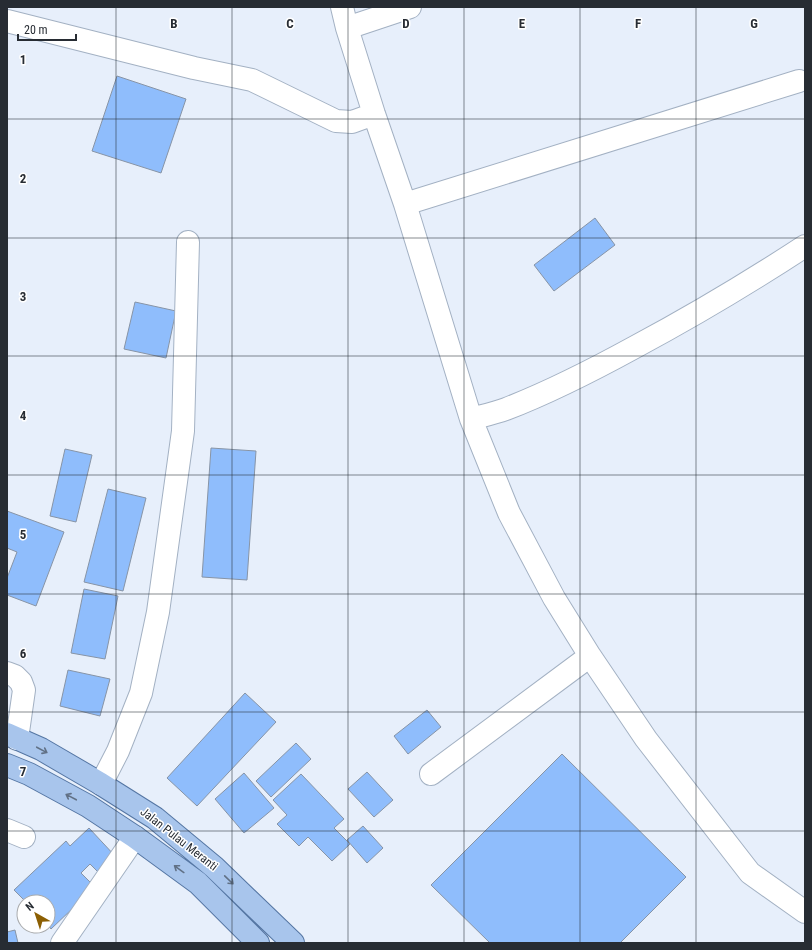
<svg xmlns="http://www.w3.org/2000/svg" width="812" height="950" font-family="'Roboto Condensed',sans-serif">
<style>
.building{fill:#8fbdfc;stroke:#8794a6}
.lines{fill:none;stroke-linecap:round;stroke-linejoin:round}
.minor-casing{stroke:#a3b1c3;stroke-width:24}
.major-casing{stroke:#5576a3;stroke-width:24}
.minor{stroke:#fff;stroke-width:22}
.major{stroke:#a8c5ec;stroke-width:22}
.oneway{stroke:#617186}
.grid{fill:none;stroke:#272c33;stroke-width:1;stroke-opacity:0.55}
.labels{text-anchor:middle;stroke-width:3;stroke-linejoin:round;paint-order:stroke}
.street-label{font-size:12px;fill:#272c33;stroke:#fff}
.grid-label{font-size:13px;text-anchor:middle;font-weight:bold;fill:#272c33;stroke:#fff;stroke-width:3;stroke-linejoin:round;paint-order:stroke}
</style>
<rect width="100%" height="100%" fill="#e7effb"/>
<path class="building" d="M117,76L186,99L161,173L92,151Z
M595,218L615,245L554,291L534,265Z
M135,302L176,311L166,358L124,349Z
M211,448L256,451L247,580L202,577Z
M65,449L92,455L76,522L50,516Z
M108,489L146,498L123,591L84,582Z
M7,511L64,532L36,606L7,595V578L17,552L7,548Z
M84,589L118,596L105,659L71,653Z
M68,670L110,679L100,716L60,706Z
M245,693L276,722L197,806L167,778Z
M427,710L441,727L408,754L394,736Z
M296,743L311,759L271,797L256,781Z
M562,754L686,877L620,943H490L431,885Z
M367,772L393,800L374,817L348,789Z
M244,773L274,808L244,833L215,799Z
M301,774L344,819L334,828L350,844L332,861L308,837L299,846L277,824L287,815L273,800Z
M363,826L383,848L367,863L347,840Z
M89,828L116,857L99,873L90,864L81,873L95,887L51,929L48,925V902H26L14,890L66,841L70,846Z
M15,930L18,943H7V932Z"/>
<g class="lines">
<g class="minor-casing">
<path id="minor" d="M342,7L347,28L374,114L405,204L471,419L509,513L554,598L590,656L646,739L750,873L805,912
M7,21L194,68L252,80L336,121L352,122L374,114
M347,28L410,7
M405,204L799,81
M471,419C482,416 495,413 506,409C550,392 593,370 635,347C693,316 750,282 805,246
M7,673L15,676L21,682L24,690L17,739
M431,774L590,656
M101,784L118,751L141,693L158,612L183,431L188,242
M7,830L24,837
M62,943L135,837"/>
</g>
<g class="major-casing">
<path id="major" d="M7,734L41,749L101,784L155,818L214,867L293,943
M7,765L29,774L88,806L135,837L198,883L258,943"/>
</g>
<use href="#minor" class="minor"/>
<use href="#major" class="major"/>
</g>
<defs><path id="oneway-shaft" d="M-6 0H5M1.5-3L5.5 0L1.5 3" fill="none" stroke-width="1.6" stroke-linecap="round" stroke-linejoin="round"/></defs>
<g class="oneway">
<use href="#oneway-shaft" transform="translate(42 750) rotate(28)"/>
<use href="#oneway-shaft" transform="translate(71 797) rotate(-152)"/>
<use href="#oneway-shaft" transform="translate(179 869) rotate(-144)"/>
<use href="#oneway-shaft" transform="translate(229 880) rotate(44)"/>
</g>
<path class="grid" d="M116,7V943M232,7V943M348,7V943M464,7V943M580,7V943M696,7V943M7,119H805M7,238H805M7,356H805M7,475H805M7,594H805M7,712H805M7,831H805"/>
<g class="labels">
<g class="street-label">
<text transform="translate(179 839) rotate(38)" y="4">Jalan Pulau Meranti</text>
</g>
</g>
<g class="grid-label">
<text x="174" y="28">B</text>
<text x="290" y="28">C</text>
<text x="406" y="28">D</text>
<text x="522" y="28">E</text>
<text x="638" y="28">F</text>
<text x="754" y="28">G</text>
<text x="23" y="64">1</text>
<text x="23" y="183">2</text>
<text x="23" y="301">3</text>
<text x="23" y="420">4</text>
<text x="23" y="539">5</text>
<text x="23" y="658">6</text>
<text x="23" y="776">7</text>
</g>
<rect width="812" height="950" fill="none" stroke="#272c33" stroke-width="16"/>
<g transform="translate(36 914) rotate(321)"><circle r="19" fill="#ffffff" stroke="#a9abad"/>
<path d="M0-3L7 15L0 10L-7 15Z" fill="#8c5f03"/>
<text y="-6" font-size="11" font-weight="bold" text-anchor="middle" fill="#272c33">N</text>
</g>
<path d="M18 34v6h58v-6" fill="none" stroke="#272c33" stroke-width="2"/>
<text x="24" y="34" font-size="12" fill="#272c33" stroke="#ffffff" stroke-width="3" paint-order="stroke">20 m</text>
</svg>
